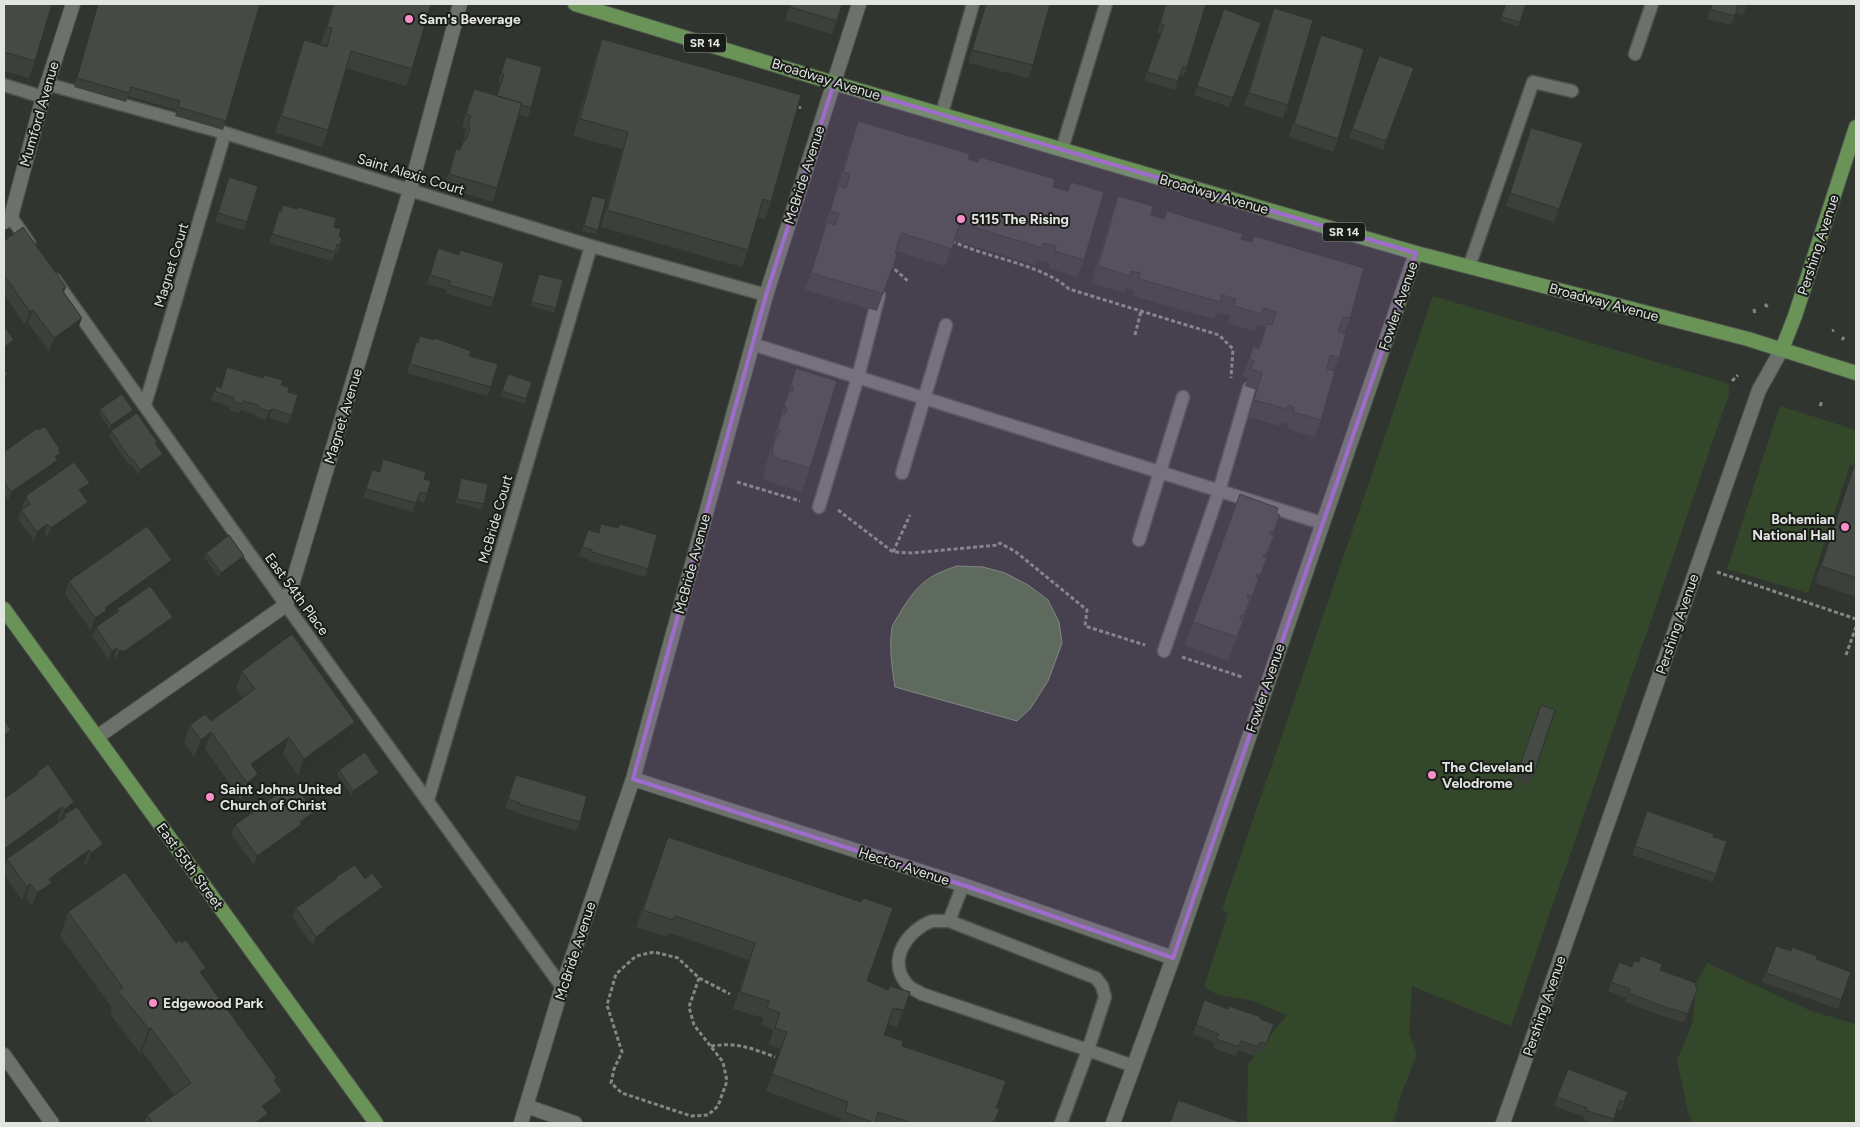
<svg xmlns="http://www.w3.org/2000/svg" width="1860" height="1127" font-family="Figtree,sans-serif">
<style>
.green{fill:#33482a}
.water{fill:#4d6942;stroke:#798e71}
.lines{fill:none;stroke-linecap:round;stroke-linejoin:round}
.service-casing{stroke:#4d514b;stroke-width:15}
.minor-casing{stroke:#4d514b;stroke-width:16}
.primary-casing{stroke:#4d514b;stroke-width:16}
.path{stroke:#848782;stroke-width:3;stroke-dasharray:4 2.5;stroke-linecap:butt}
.service{stroke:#6d716b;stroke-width:12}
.minor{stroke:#6d716b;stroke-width:14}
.primary{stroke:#699357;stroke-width:14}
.wall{fill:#3b403a;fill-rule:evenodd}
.shaded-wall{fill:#303430}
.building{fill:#454a44;stroke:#303430}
.marked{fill:#9f6ccb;fill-opacity:0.2;stroke:#9f6ccb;stroke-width:4;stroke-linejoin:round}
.poi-dot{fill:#f98fc9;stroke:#1a1c19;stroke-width:2}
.labels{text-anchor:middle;stroke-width:4;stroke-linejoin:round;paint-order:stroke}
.shield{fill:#1a1c19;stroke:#a5a8a4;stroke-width:1}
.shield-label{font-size:12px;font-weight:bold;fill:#e1e4e0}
.poi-label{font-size:14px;font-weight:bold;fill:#e1e4e0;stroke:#1a1c19;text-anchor:start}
.street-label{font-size:14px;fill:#e1e4e0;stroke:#1a1c19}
</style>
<rect width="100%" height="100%" fill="#31352f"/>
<path class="green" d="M1433,296L1724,382L1729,386V394L1511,1026L1412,986L1409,1034L1417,1054L1401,1095L1393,1123H1247L1248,1064L1287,1015L1254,1001L1218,995L1204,987L1228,913L1222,910Z
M1780,406L1856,430V467L1850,465L1808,593L1727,569Z
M1707,963L1811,1011L1856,1024V1123H1693L1688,1112L1677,1061L1693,1021L1696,983Z"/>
<path class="water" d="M957,566L983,567L1005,573L1028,585L1048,600L1059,622L1062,643L1048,681L1030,709L1017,721L895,687C892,668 889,647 892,628C893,623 898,617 901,611C918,584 927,576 957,566Z"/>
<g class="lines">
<g class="service-casing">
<path id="service" d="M1635,54L1652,4
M47,84L225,133L591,246L766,295
M4,85L43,97
M942,113L973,4
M1062,149L1106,4
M11,217L29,243
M1469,267L1533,82L1572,91
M55,280L286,605L562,987
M752,344L1322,523
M145,405L225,133
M902,473L946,325
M819,507L858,377L879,295
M1139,540L1183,397
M1164,651L1219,491L1249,388
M428,800L591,246
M932,921H949L1096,978L1102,986L1105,997L1088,1050L922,994C918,991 909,988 906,983C887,959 908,930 932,921Z
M949,921L963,885
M1061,1123L1088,1050L1133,1066"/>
</g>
<g class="minor-casing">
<path id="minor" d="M4,222L11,217L43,97L73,4
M97,737L286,605L410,190L460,4
M633,779L963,885L1173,958
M4,1055L52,1123
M526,1106L575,1123
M521,1123L562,987L633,779L766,295L859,4
M1113,1123L1173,958L1416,253
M1503,1123L1759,390L1782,349"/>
</g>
<g class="primary-casing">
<path id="primary" d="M575,4L834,83L1416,253L1748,339L1856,373
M1782,349L1795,316L1856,127
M4,609L376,1123"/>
</g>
<path class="path" d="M799,108L801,107
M952,241C986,258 1042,264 1069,289L1219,335L1233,349L1231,378
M890,265L909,282
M1765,304L1769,309
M1754,309L1755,314
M1832,331L1834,330
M1135,335L1141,311
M1842,340L1844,337
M1732,381L1738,375
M1820,406L1822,401
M737,482L800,501
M838,510L893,552L912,553L998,545L1000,543L1016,552L1087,610L1085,626L1145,645
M893,552L910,515
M1717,572L1856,619
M1846,655L1856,627
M1182,657L1242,677
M699,978L689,1007L694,1025L723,1062L727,1081L718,1106L708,1115L691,1116L622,1093L611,1083L614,1069L622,1052L607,1005L616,974L636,956L654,952L678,958L699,978L730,994
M711,1046C737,1042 751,1048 775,1057"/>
<use href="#service" class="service"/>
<use href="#minor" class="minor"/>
<use href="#primary" class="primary"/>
</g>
<path class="wall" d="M4,4L35,61L29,78L4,71Z
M98,4H260L223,130L175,116L177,110L128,96L126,102L74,87Z
M333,4H431L412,69L406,86L346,68L328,130L322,147L275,133L298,57L304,40L325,47L326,45L321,44Z
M790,4H842L832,34L785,20Z
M985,4H1050L1033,65L1028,78L968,63Z
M1165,4H1206L1184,76H1180L1175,90L1144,81L1160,34L1157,32Z
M1506,4L1520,22L1518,27L1500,21Z
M1712,4H1747L1743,15L1736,13L1731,25L1707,19Z
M1274,8L1288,105L1283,118L1244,106L1269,21Z
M1224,9L1261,23L1229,107L1194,95Z
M1321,35L1338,139L1333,152L1289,137Z
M602,39L771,202L765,219L758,217L748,250L742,267L601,227L622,149L573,136L596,56Z
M1379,56L1414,68L1383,150L1349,138Z
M506,57L531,108L528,117L519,114L497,188L493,202L444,187L456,149L460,150L463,142L465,140L464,136L466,129L462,127L469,102L474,89L496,96L500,83L498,82Z
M858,121L978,162L980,157L1053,187L1068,191L1071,182L1084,260L1077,277L1049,268L1050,263L1037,260L1035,265L954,240L945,266L896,251L895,254L897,255L877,311L805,290L825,228H824L832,202L838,185L852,138Z
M1531,128L1583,143L1554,222L1506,206Z
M229,177L247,222L244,230L215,222Z
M592,196L598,230L596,234L582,231Z
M1118,196L1151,215L1241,239L1350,318L1344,333L1339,358L1334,371L1321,420L1315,437L1287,429L1288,424L1282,422L1280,426L1248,417L1256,390L1245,386L1248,378L1243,376L1253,347L1258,348L1265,327L1257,325L1255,331L1228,323L1230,316L1217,312L1214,319L1133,296L1134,290L1126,288L1124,293L1091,283L1112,213Z
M283,205L334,227L339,236L340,245L337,254L335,253L332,261L269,243L279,211L280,212Z
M4,241L66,287L64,292L77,331L49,351L28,323L25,325L4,294Z
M438,248L458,254L460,250L494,298L491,307L446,294L447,290L427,284Z
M539,274L556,308L554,313L530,306Z
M420,336L469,356L491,387L488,396L407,373L413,351L416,342H417Z
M227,367L281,385L288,392L292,415L288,424L269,418L266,420L256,417L254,414L240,410L239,413L229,410L230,407L211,400L216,386L221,387Z
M796,368L810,468L802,492L763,480L765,476L763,475L782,410Z
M508,374L532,382L525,404L500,396Z
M100,409L133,410L131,414L110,429L99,414Z
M111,431L156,444L163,454L161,459L139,475L131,464L129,465L109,436Z
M59,451L61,453L54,469L8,501L4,495V452Z
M383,459L424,479L427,494L424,503L417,501L413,512L363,498L372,470L379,471Z
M1856,459V597L1815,583Z
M461,478L484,504L482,509L455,503Z
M87,492L82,495L88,502L84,511L47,537L44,533L34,541L18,519L21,510L23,508L22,507L26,498Z
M1240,494L1276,513L1280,515L1273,535L1274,536L1266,557L1267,558L1228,661L1185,645Z
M601,524L648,569L645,577L589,561V559L579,556L588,530L598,533Z
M206,553L244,556L242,560L219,578L204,557Z
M167,574L150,586L169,626L122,660H116L114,657L109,660L92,636L96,627L91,631L65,594L69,581ZM117,610L115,614L102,623L103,619Z
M242,671L355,722L349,739L298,776L283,754L257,773L252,791L241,800L205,749L194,757L184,742L190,725L211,721L243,698L236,688Z
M1541,705L1555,710L1530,785L1515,779Z
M339,770L379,773L378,778L352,796L337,774Z
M37,772L71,810L98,857L86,866L84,864L50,888L47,896L32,906L26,898L22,900L4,874V869L7,859L59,822L57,820L4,859V799L36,776Z
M516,775L580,822L576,831L516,813V812L505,808Z
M281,797L314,812L311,821L300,829L298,833L254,865L231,834L235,825Z
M1647,811L1713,837L1727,841L1713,882L1632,855Z
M668,837L867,981L888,990L910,992L897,1027L888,1025L884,1035L996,1108L995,1123H840L842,1119L766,1091L781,1049L769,1045L773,1030L761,1025L763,1018L733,1009L749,960L669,933L667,937L636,927Z
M336,877L365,879L379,896L324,936L323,939L313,946L292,917L296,908L335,880Z
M68,912L176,943H182L206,968L203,976L277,1078L276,1081L274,1114L265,1120L264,1123H144L147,1115L174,1095L142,1051L140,1053L110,1014L112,1008L60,936Z
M1776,946L1851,972L1838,1009L1762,982Z
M1619,962L1632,967L1660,970L1698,987L1684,1022L1670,1018V1019L1625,1002L1626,998L1608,991Z
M1204,1000L1274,1024L1263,1053L1257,1051L1254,1056L1238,1050L1236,1056L1213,1048L1215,1043L1193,1034Z
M1568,1069L1628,1092L1621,1111L1617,1109L1612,1123H1596L1584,1120V1117L1554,1106Z"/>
<path class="shaded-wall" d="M33,310L28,323L25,325L30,312Z
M82,318L77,331L49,351L54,338Z
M14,340L9,353L4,357V347Z
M8,374L4,385V377Z
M272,409L269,418L266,420L269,411Z
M133,410L131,414L110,429L111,425Z
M60,449L58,455L61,453L54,469L8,501L11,492Z
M163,454L161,459L139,475L140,470Z
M90,483L87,492L76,499L79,490Z
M88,502L84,511L47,537L51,528Z
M47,524L44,533L34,541L37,532Z
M244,556L242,560L219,578L221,573Z
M172,560L167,574L103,619L102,623L91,631L95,618L105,608Z
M173,617L169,626L122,660H116L119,651Z
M117,648L114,657L109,660L112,651Z
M355,722L349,739L298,776L304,759Z
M11,730L7,739L4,742V735Z
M211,732L205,749L194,757L201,740Z
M289,737L283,754L245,781L251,764Z
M379,773L378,778L352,796L353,791Z
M258,774L252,791L241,800L247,783Z
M74,802L70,815H64L63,820L59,823L64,810Z
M62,807L57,820L4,859V849Z
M314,812L311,821L300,829L298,833L254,865L257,856Z
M103,844L98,857L86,866L91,853Z
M89,850L84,864L50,888L47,896L32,906L37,893L49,879Z
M30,884L26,898L22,900L27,887Z
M383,887L379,896L324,936L323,939L313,946L316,937L325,929Z
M206,968L197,992L200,972Z
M151,1028L142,1051L140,1053L149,1029Z
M277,1078L268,1101L282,1091L274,1114L265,1120L264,1123H255L262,1106L274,1080Z"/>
<path class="building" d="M4,4H52L35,61L4,52Z
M98,4H260L226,121L178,107L180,101L131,87L129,93L77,78Z
M334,4H431L412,69L351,51L328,130L281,116L304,40L327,47L332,28L327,27Z
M791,4H842L837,21L790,7Z
M986,4H1050L1033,65L972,50Z
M1166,4H1206L1187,67H1183L1178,81L1147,72L1164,25L1160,23Z
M1506,4H1526L1520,22L1501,17Z
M1712,4H1747L1746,6L1738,4L1735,16L1711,10Z
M1274,8L1313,20L1288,105L1249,93Z
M1224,9L1261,23L1233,98L1197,86Z
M1321,35L1364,49L1338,139L1294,124Z
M602,39L801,95L771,202L763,199L748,250L607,210L628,132L580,119Z
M1379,56L1414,68L1386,141L1352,129Z
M506,57L542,67L531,108L521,105L522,103L497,96L504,74L501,73Z
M474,89L522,103L497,188L449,174L456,149L460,150L463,142L467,139L470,128L468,123L471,116L466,114Z
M858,121L970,154L968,159L978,162L980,157L1055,179L1053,187L1068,191L1071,182L1104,192L1084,260L1055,251L1056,246L1043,243L1042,248L960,223L952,249L901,233L895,254L897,255L883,294L811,273L827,222L835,225L839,213L830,211L838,185L846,188L850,174L843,172Z
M1531,128L1583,143L1559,209L1510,193Z
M229,177L258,186L247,222L218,213Z
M592,196L606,199L598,230L584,226Z
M1118,196L1153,206L1151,215L1164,219L1167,211L1243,234L1241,239L1252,242L1254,236L1364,268L1350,318L1343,317L1338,331L1346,334L1339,358L1330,355L1327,369L1335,371L1321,420L1293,412L1294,407L1288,405L1286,409L1254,400L1262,373L1251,369L1254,361L1249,359L1253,347L1259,349L1267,324L1272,325L1276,312L1263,308L1261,314L1234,306L1236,299L1222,295L1220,302L1139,279L1140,273L1131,271L1130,276L1098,266Z
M283,205L297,209L298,207L336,218L334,227L341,229L339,236L342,237L340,245L337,244L335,252L272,234L279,211L281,212Z
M23,227L66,287L62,290L82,318L54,338L33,310L30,312L4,275V241Z
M438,248L459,255L460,250L504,263L494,298L449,285L450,281L430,275Z
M539,274L563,280L556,308L531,302Z
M4,326L14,340L4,347Z
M420,336L434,340L435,338L471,351L469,356L498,364L491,387L410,364L416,342L418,343Z
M227,367L263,378L264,375L283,380L281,385L289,387L288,392L298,395L292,415L272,409L269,411L260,408L258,405L243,401L242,404L232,401L234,398L215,391L216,386L221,388Z
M796,368L837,381L810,468L772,457L773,452L772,451L776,435H778L780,430H777L782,413L785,414L787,408L784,407L789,391L792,392L793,387H790Z
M4,369L8,374L4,377Z
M508,374L532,382L526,399L502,391Z
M122,394L133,410L111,425L100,409Z
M137,413L157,442L155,443L163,454L140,470L133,459L131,460L111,431Z
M45,427L60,449L58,450L61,453L55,457L58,460L11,492L4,482V452L36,429L37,430Z
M383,459L426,472L424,479L431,481L427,494L420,492L416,503L366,489L372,470L380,472Z
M1856,460V578L1821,566Z
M74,462L90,483L79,490L88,502L51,528L47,524L37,532L21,510L30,504L26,498L27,495Z
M461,478L488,484L484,504L457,499Z
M1240,494L1278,508L1276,513L1280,515L1274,532L1271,531L1270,534L1274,536L1266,555L1264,554L1263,556L1267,558L1260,576L1257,574L1256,577L1259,578L1252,596L1248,595L1247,598L1250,599L1244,616L1242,615L1240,620L1243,621L1237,637L1193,622Z
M601,524L618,528L620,524L657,535L648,569L592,552V550L582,547L588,530L599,533Z
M147,526L172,560L105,608L107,610L95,618L69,581Z
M229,535L244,556L221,573L206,553Z
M150,586L173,617L125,651H119L117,648L112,651L96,627L119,611L117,609Z
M292,634L355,722L304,759L289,737L251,764L258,774L247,783L211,732L201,740L190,725L205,714L211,721L255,689L242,671Z
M1541,705L1555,710L1533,776L1518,771Z
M4,720L11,730L4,735Z
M365,752L379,773L353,791L339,770Z
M48,764L74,802L64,810L62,807L4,849V799L38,774L37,772Z
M516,775L587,796L580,822L519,804L520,803L508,799Z
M296,786L314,812L300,822L302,824L257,856L235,825L279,793L281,797Z
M77,807L103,844L91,853L89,850L49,879L52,883L37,893L30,884L27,887L7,859L66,817L64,815Z
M1647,811L1714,834L1713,837L1727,841L1716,874L1635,846Z
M668,837L861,902L863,898L893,908L867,981L888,990L890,986L910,992L904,1010L893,1008L884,1035L903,1041L902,1046L1006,1081L996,1108L1000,1109L994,1122L992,1121L991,1123H912L878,1112L875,1123H874L845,1112L848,1102L772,1074L787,1032L775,1028L780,1013L767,1008L769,1001L740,992L755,943L675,916L673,920L643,910Z
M355,865L365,879L372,873L383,887L325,929L326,930L316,937L296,908L337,878L336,877Z
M125,872L176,943L180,940L182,943L186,940L206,968L200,972L277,1078L274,1080L282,1091L262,1106L268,1114L256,1122L257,1123H153L147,1115L191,1083L151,1028L149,1029L118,991L123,988L68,912Z
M1776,946L1791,951L1792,947L1817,956L1816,959L1851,972L1841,1000L1766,973Z
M1641,956L1662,964L1660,970L1696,983L1695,986L1698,987L1688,1014L1673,1009V1010L1628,993L1630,989L1611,982L1619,962L1632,967L1634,961L1639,962Z
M1204,1000L1228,1009L1229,1006L1261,1017L1260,1019L1274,1024L1266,1044L1260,1042L1258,1047L1241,1041L1239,1047L1216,1039L1219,1034L1196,1025Z
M1568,1069L1628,1092L1624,1102L1620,1100L1614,1119L1587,1111V1108L1557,1097Z
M1178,1100L1237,1121V1123H1170Z"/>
<path class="marked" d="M834,83L1416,253L1173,958L963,885L633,779L766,295Z"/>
<g class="poi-dot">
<circle cx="409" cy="19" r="5"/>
<circle cx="961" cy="219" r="5"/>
<circle cx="1845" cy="527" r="5"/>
<circle cx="1432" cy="775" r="5"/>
<circle cx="210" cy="797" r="5"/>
<circle cx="153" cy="1003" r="5"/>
</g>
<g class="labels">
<g class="shield">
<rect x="684" y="33.5" width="42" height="19" rx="4"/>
<rect x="1323" y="222.5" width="42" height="19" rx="4"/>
</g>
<g class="shield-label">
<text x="705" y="47">SR 14</text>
<text x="1344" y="236">SR 14</text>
</g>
<g class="poi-label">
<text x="419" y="24">Sam's Beverage</text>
<text x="971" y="224">5115 The Rising</text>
<text x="1835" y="524" text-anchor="end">Bohemian<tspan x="1835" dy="16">National Hall</tspan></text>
<text x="1442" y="772">The Cleveland<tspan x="1442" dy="16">Velodrome</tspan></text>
<text x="220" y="794">Saint Johns United<tspan x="220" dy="16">Church of Christ</tspan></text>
<text x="163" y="1008">Edgewood Park</text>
</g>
<g class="street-label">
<text transform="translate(826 79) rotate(17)" y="5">Broadway Avenue</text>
<text transform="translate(39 114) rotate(-74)" y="5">Mumford Avenue</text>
<text transform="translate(411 174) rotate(17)" y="5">Saint Alexis Court</text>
<text transform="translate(804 175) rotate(-72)" y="5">McBride Avenue</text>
<text transform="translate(1214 194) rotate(16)" y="5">Broadway Avenue</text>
<text transform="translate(1818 245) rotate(-72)" y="5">Pershing Avenue</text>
<text transform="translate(171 265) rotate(-73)" y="5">Magnet Court</text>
<text transform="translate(1604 302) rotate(15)" y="5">Broadway Avenue</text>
<text transform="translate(1398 306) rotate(-71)" y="5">Fowler Avenue</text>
<text transform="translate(343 416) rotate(-73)" y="5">Magnet Avenue</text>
<text transform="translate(495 519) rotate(-74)" y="5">McBride Court</text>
<text transform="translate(692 564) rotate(-75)" y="5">McBride Avenue</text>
<text transform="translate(297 594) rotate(54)" y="5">East 54th Place</text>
<text transform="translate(1677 624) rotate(-71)" y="5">Pershing Avenue</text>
<text transform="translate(1265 688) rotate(-71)" y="5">Fowler Avenue</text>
<text transform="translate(190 866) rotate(54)" y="5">East 55th Street</text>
<text transform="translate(904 866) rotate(18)" y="5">Hector Avenue</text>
<text transform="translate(575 951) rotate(-72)" y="5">McBride Avenue</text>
<text transform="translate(1544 1006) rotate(-71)" y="5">Pershing Avenue</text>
</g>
</g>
<rect width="1860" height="1127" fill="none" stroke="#e1e4e0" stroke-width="10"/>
</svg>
